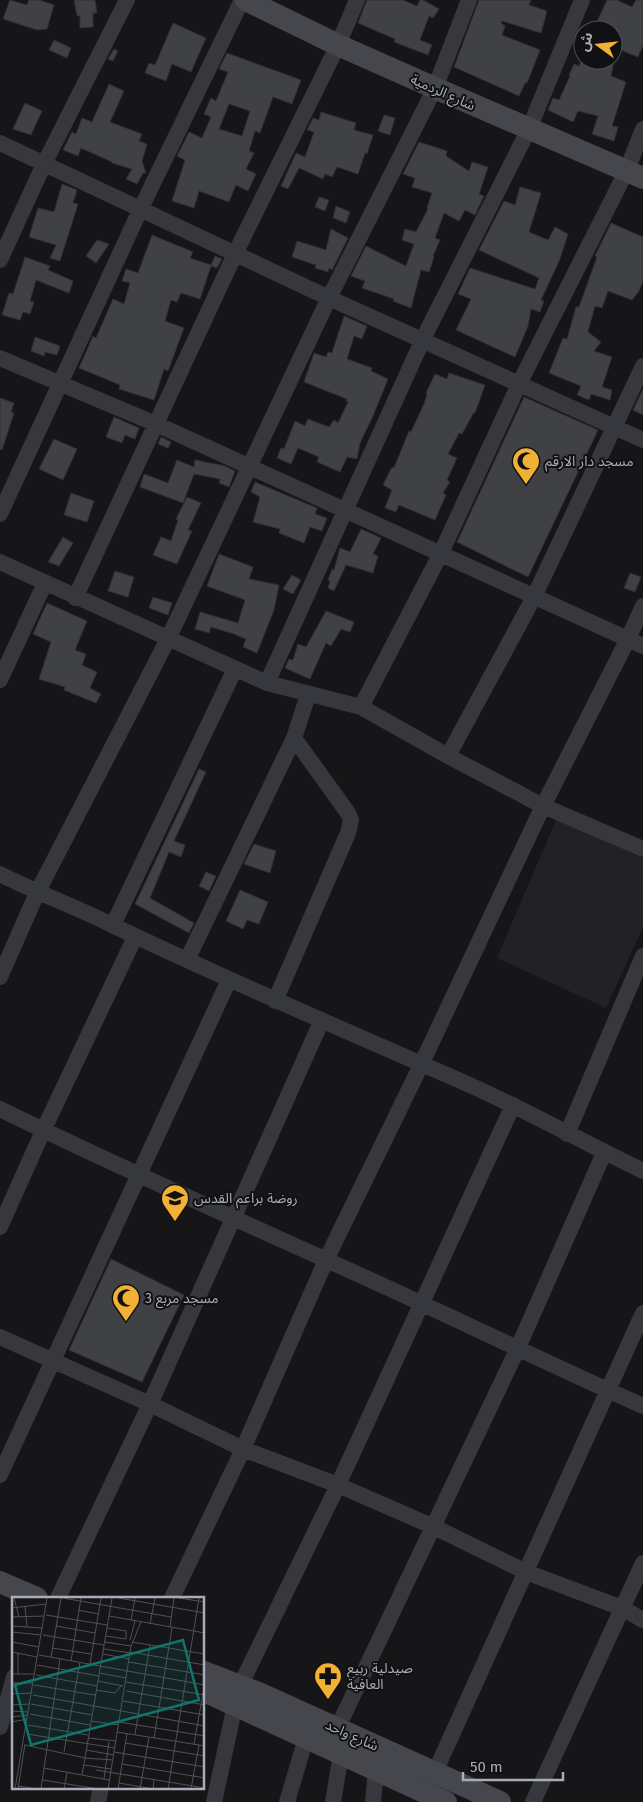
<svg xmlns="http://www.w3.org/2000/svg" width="643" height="1802" font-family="'Fira Sans','Noto Sans Arabic',sans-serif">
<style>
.built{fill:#222225}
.building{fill:#404145;stroke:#303034;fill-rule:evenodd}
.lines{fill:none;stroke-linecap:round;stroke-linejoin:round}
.street{stroke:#37383d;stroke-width:16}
.secondary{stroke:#45474d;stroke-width:22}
.labels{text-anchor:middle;stroke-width:4;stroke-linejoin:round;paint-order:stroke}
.street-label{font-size:14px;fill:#a8adb8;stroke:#111113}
.poi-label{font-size:14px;fill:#a8adb8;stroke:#111113;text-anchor:start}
.inset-road{fill:none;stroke:#505258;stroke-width:1}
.view{fill:#0f766e;fill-opacity:0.15;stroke:#0f766e;stroke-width:2.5}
.inset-edge{fill:none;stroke:#a8adb8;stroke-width:2.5}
</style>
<rect width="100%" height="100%" fill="#161618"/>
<path class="built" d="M557,818L643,858V927L606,1008L497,958Z"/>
<path class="building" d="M10,0L27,5L29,0H39L54,5L47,29L37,30L3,19Z
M74,0H95L97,13H93V27L80,28V16H77Z
M367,0H403L417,6L420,0H423L439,9L433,18L429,16L420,40L432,45L428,55L394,42L395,39L358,23Z
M479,0H531L529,5L547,11L541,33L502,21L501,23L505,26L502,35L540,50L527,83H525L519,96L454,67Z
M607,0H617L632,7L636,0H643V45L638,57L613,47V30H593Z
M173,23L206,38L191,72L172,64L166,81L145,73L149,63L155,65Z
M54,40L71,48L67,58L49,50Z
M114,49L118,51L113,61L108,59Z
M227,53L301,80L292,104L273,97L260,133L255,131L249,151L254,153L246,169L256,174L248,191L236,185L229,202L199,191L194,208L172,201L185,160L177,156L189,132L202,138L211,117L204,114L211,98L216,101L228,72L219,69ZM229,104L250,111L242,136L219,129Z
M582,60H614L611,76L626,82L612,126L618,127L614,141L592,134L598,116L578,111L573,122L548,110L553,98L559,100L570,76L569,75L574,64L579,66Z
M109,84L124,91L110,122L142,134L139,141L147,144L142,161L146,173H143L137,184L126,179L132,169L112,163V162L81,148L78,156L63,150L72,132L76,134L82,118L92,122Z
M25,103L42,111L31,135L13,129Z
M321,112L356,123L354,130L373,135L367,154L365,153L358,174L337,167L332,177L325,174L323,179L299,168L288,189L281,186L296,153L305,157L314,132L307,130L313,118L319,120Z
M384,115L395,118L390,135L378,131Z
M419,142L447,151L446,156L469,171L472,162L488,167L479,194L484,196L475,215L465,210L459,221L444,213L435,238L440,240L433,256L434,257L429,272L421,270L411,308L393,301L394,299L362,288L365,281L351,276L366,246L406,266L414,244L402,240L405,229L416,232L428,209L427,208L432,193L412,187L415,178L403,174Z
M62,184L77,190L73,203L78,204L60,261L50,258L56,245L29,237L38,208L54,212Z
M520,187L541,193L529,232L548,240L555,227L568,234L560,259L541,300L544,301L540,312L531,309L528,326L515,357L456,330L471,299L458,294L470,268L535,289L539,278L479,250L504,201L515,205Z
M319,197L329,200L325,211L315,207Z
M336,206L350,212L346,223L333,218Z
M611,223L643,237V281L639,291L632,300L608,291L602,308L595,306L588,332L601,342L594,351L612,357L602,387L612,390L610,400L591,394L589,400L577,395L581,386L549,373L563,338L567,339L576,307H579L597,257L595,256Z
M331,229L348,238L332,270L329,268L328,272L315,268L316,265L292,257L297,241L326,250Z
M152,235L193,252L190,258L211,265L215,256L222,259L217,268L211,266L200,299L181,293L177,302L171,300L165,321L184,328L168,371L164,369L154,400L119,389L120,385L79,368L93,336L96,338L113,299L124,304L130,283L122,281L126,269L138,273Z
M97,240L109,244L96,263L86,256Z
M25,257L50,266L48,270L73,281L69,293L36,280L30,301L34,302L30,314L23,312L20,320L2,315L9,293L13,294Z
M344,316L367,326L362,339L354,336L347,359L372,368L371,371L388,379L373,416L360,443L357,459L347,457L340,472L317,462L319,457L298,448L291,464L277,458L281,448L284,449L295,421L305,426L308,419L329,427L334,420L338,423L348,402L346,401L347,399L304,382L314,353L326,357L328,352L332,353Z
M35,337L60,346L57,355L45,352L44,356L31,351Z
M449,373L485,385L475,413L474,412L462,434L459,433L448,454L457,458L447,480L450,482L443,493L446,495L435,520L399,505L396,512L385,508L392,490L383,485L392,467L394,468L409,431L411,432L424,404L427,394L426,393L435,374L447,379Z
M643,389V415L633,410Z
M524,397L598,430L528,577L457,542Z
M0,398L14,403L11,412L14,413L2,450L0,449Z
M114,417L139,428L135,439L125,435L122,443L106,437Z
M161,437L171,442L168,448L158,444Z
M54,439L77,449L63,480L39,469Z
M177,460L194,467L195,460L225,466L235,471L229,487L219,483L220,479L194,474L183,503L140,487L144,474L168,483Z
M255,482L317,508L315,514L327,518L322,531L310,527L304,543L279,533L280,529L253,522L260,497L251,492Z
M71,493L94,501L87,522L64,515Z
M187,497L201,503L188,530L192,531L177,564L153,555L161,537L171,541L178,520L176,519Z
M361,529L381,538L373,554L378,556L373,573L346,565L334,591L328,588L330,581L328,580L332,569L334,570L340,548L350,552Z
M63,537L73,543L59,566L48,562Z
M219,554L253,567L249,579L279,585L274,610L257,653L243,647L246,639L234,634L211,627L209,633L195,629L200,612L238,623L245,600L207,586Z
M115,571L134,577L128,597L108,591Z
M630,573L641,577L635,592L624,588Z
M292,575L301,580L293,594L283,589Z
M153,597L172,603L168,615L149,608Z
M47,603L87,621L75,650L86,654L82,665L97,672L90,688L101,694L96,703L64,690L65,687L39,679L51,642L33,634Z
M326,611L354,622L350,632L341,629L331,646L326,643L310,679L285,668L289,659L293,660L298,644L306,647Z
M199,769L206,772L174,841L185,845L181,857L169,852L150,898L194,923L189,933L135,904Z
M254,844L276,851L270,873L244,864Z
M206,872L216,876L209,891L199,886Z
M240,890L268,902L259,924L247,920L243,929L226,921Z
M111,1259L184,1295L142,1382L69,1350Z"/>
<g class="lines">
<path class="street" d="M0,143L329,298L643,440
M0,260L44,164L127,0
M0,358L156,424L643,646
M0,514L141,208L242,0
M0,562L267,683L361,707L448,756L543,806L643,849
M75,598L235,254L338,45L357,0
M0,680L45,583
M267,683L423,339L529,129L582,0
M361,707L441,553L519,384L627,170L643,129
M448,756L534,597L643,366
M0,874C37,893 77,907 114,926C229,981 346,1031 463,1082C524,1109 583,1142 643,1171
M113,925L235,669
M187,960L294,738L308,695
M0,977L37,893L168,639L329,298L435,88L469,0
M275,1001L348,833L351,820L348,813L294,738
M0,1109C124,1170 250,1225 375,1282C465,1323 553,1366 643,1406
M567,1134L643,956
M0,1227L43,1131L135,937
M0,1337L150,1404L243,1449L338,1485L432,1526L526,1572L622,1608L643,1620
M0,1475L229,980
M58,1598L150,1404L322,1020
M172,1598L243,1449L326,1260L421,1065L543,806L628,639L643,606
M240,1686L338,1485L513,1105
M0,1727L14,1677
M337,1729L517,1350L604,1153
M435,1772L643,1313
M98,1802L101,1788
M214,1802L235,1705
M287,1802L306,1738
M333,1802L341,1754
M373,1802L376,1769
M533,1802L643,1563"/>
<path class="secondary" d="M246,0L338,45L435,88L643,178
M0,1582L37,1598
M204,1672L261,1694L500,1802
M204,1691L446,1802"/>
</g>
<defs>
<g id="mosque-pin" transform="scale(1.4375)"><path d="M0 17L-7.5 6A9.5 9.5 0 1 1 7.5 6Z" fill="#f2b134" stroke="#111113"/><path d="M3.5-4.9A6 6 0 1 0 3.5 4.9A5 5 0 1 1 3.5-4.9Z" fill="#111"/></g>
<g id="school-pin" transform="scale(1.4375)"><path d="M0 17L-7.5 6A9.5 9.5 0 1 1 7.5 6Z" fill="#f2b134" stroke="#111113"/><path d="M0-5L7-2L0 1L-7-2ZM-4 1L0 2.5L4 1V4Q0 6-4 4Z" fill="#111"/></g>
<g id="pharmacy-pin" transform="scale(1.4375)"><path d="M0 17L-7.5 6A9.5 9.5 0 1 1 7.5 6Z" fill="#f2b134" stroke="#111113"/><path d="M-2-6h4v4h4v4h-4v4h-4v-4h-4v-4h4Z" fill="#111"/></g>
</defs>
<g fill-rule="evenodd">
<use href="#mosque-pin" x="526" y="461"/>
<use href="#school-pin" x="175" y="1198"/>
<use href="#mosque-pin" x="126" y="1298"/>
<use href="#pharmacy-pin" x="328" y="1676"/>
</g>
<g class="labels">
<g class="street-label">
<text transform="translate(443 92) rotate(24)" y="5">شارع الردمية</text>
<text transform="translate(352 1735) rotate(24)" y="5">شارع واحد</text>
</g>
<g class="poi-label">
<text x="545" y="466">مسجد دار الارقم</text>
<text x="194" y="1203">روضة براعم القدس</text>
<text x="145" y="1303">مسجد مربع 3</text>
<text x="347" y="1673">صيدلية ربيع<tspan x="347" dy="16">العافية</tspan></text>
</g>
</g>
<g transform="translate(12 1597)">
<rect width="192" height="192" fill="#161618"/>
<path class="inset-road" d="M2,1L7,20M51,1L159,20M100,1L73,161L101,163M107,1L193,16M167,1L193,5M13,9L15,30M0,11L34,7M66,13L87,17M34,18L95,28M97,19L193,36M0,20L32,19M119,23L123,1M138,27L143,1M0,29L30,31M44,29L83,36M158,30L162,1M95,31L114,34V42M0,35L29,38M31,38L92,48M94,39L114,42M118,43L123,24M0,45L27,50M93,45L119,49M120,45L193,57M40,51L79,57M92,52L118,56M0,55L25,60M118,55L193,68M6,56V77M91,57L117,62M27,58L193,88M39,60L49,1M59,64L69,1M117,65L193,78M78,67L89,1M25,68L87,79M87,76L114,81M0,77H23M24,78L85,89M86,84L111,89M114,85L193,98M0,86H21M22,88L83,98M84,93L103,96L109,89M114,94L193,108M0,97L19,96M21,98L193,129M111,104L193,118M19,107L80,118M0,108L17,107M0,114L16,115M18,117L78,128M0,120L16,118M79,124L107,128M0,125L15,122M107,125L193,139M16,128L76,138M105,135L193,149M15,137L103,151M123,137L138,48M76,141L104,144M142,141L160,31M113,146L193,159M182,147L193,85M13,148L73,161L70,178M74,153L102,158M52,155L68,65M102,155L193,170M110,167L193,181M72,168L99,172M32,171L97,183M84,173L193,191M92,182L97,145M31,183L86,192M107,186L141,192L142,182M6,189L26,192M3,192L35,1M6,192L13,147M29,192L48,62M52,192L55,176M96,192L119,49L129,25M106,192L115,136M128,192L137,140M156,192L187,1M179,192L187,148"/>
<path class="view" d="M171,43L187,103L19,148L3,88Z"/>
<rect width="192" height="192" class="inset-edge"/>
</g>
<g transform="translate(598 45) rotate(285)"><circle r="24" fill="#111113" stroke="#4d4f55"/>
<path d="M0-4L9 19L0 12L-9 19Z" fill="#f2b134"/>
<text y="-8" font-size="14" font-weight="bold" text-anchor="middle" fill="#a8adb8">ش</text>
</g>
<path d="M463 1772v8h100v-8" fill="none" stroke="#a8adb8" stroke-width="2.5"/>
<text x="470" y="1772" font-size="15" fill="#a8adb8" stroke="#111113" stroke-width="4" paint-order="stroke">50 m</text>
</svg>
